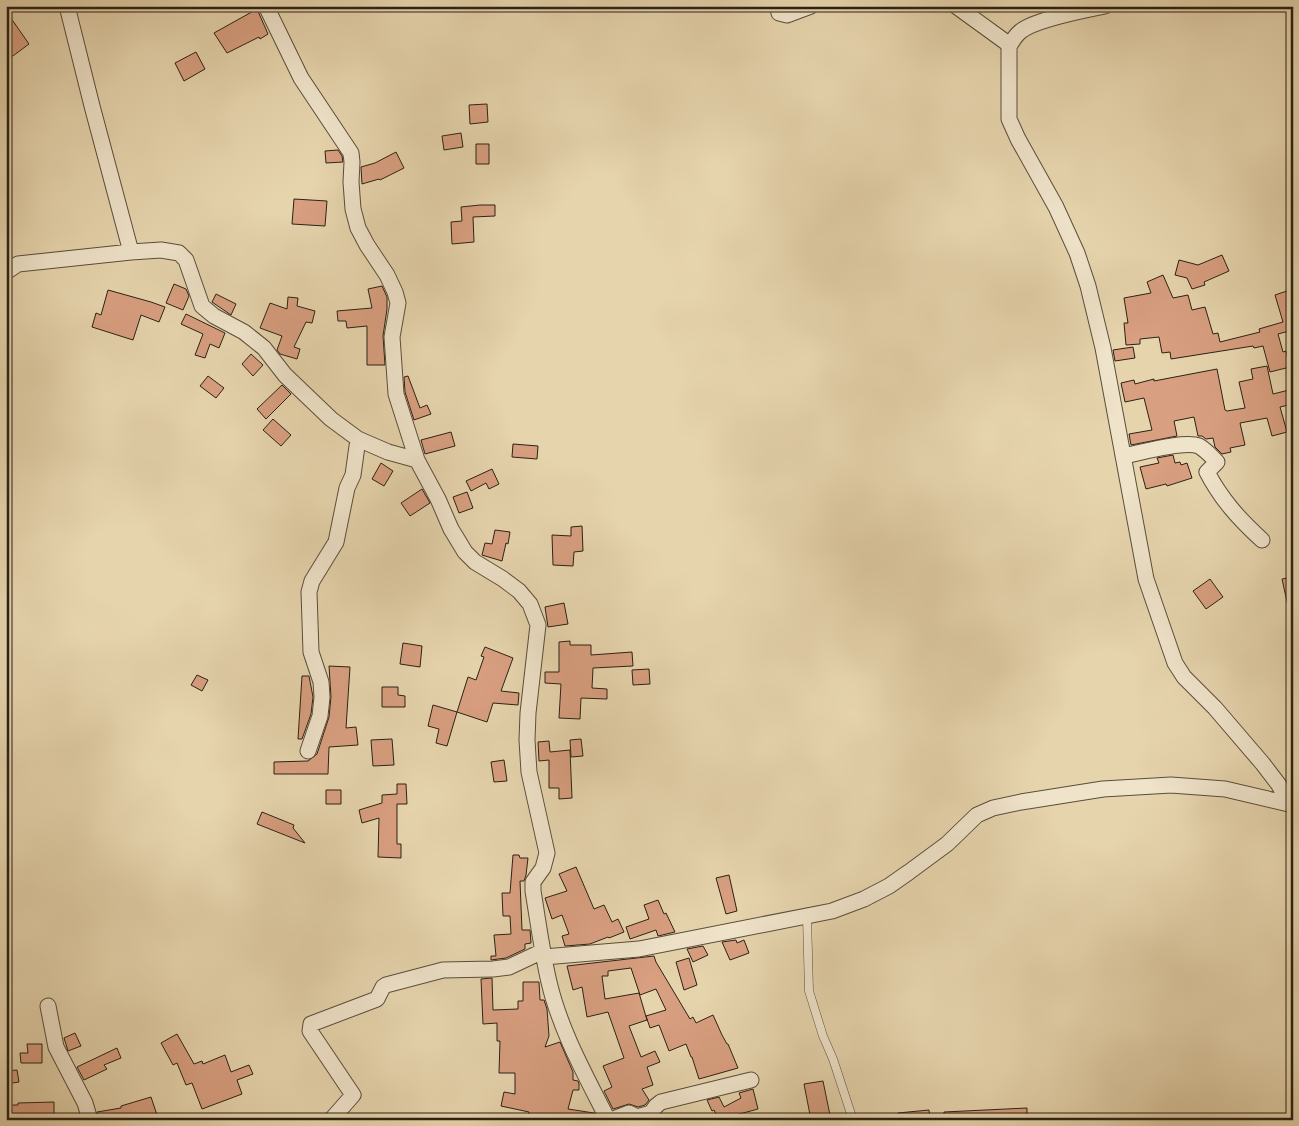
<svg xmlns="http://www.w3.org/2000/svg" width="1299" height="1126" font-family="Vollkorn,serif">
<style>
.building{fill:#d89f80;stroke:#2b2114}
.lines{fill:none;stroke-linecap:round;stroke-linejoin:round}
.service-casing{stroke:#5a4e3a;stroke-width:9}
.minor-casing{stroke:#5a4e3a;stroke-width:17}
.service{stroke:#efe3ca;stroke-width:8}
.minor{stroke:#efe3ca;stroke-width:15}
</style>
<rect width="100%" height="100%" fill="#e6d4ad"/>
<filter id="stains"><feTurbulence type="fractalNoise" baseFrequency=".004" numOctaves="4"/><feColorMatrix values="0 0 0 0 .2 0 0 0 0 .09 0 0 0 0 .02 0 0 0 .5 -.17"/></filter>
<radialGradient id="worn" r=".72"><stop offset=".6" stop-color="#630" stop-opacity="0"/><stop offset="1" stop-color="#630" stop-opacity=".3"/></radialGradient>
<path class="building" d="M257,9L268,34L260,39L259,37L227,53L214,33Z
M6,11L29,44L6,61Z
M196,52L205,69L184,81L175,63Z
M487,104L488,122L470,124L469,105Z
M461,133L463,147L444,150L442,136Z
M476,144H489V164H476Z
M338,150L342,156L343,162L326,163L325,151Z
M396,152L404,168L380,180L379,179L362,184L361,167L375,163Z
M294,199L327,201L325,226L292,224Z
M480,205H495V216L473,217L474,242L452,244L451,222L462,221L461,207Z
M1222,255L1229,271L1204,282L1205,285L1192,289L1187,278L1175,275L1179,260L1198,265Z
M1163,275L1173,298L1188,295L1192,310L1205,307L1213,334L1218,333L1220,342L1260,332L1259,329L1283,322L1275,295L1293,289V330L1278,334L1283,352L1286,351L1290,367L1270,372L1263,346L1254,348L1253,346L1171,359L1170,352L1162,353L1159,337L1140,339V344L1126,345L1124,323H1128L1124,298L1151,293L1147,282Z
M174,284L186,289L189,296L183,310L166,303Z
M382,286L387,297V309L383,336L385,365H367V326L347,328L346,321H338L337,311L372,308L368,289Z
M108,290L151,302L165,307L159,322L141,315L133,340L92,327L96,313L101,315Z
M216,294L236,304L231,315L212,302Z
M288,297L298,298L297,306L315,311L312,323L306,322L294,347L300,349L297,359L280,354L277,350L282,336L260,328L270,303L287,309Z
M186,314L225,333L219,348L210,344L205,358L195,355L203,334L181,324Z
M1133,347L1135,358L1115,361L1113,350Z
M251,354L263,365L253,376L242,364Z
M1267,366L1273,394L1293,389V404L1280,407L1287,432L1272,436L1267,418L1240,423L1245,445L1230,448L1231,452L1222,454L1215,447L1213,438L1206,439L1202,436H1198L1194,417L1174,421L1177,436L1131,445L1129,434L1152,430L1144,398L1125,402L1121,383L1134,380L1135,384L1154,379V381L1217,369L1225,410L1227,411L1245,408L1239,382L1253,379L1251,369Z
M208,376L224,388L216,398L200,386Z
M408,376L420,408L427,405L431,414L414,420L405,392L404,377Z
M282,385L291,394L266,419L257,409Z
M273,419L291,435L281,446L263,430Z
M451,432L455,446L425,454L421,440Z
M513,444L538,446L537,459L512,457Z
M1173,455L1175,463L1180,462L1181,465L1187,463L1192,478L1167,486L1166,484L1146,489L1140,467L1159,463L1157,458Z
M381,463L393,471L384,486L372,479Z
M492,469L499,484L489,489L486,483L471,491L466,481Z
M422,489L430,503L410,516L401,503Z
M467,492L473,508L459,513L453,497Z
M582,526L583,551L574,552L573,566L553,565L552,535L571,536V527Z
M495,530L510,532L508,544L506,543L502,561L482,555L485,543L492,544Z
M1293,577V610L1289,611L1282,579Z
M1210,579L1223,597L1206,609L1193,591Z
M564,603L568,624L548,627L545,607Z
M570,641V645H591V655L632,652L633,666L593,668L592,688L607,689V699L581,698L580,719L559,718L561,684L545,683V672H559V642Z
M403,643L422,646L420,667L400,664Z
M485,647L513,658L501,691L519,693L518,705L493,703L487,722L457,712L447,746L436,743L439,729L428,726L433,705L457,712L468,677L476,680L484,657L481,656Z
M329,666L350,667L346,728L356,727L358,745L329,747L328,774H274V762L308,761L317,754L329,717L331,697Z
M649,669L650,684L633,685L632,670Z
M197,675L208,680L202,691L191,685Z
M302,676H309L313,697L311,714L302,739H298Z
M382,687H398V695L405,696V707H382Z
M392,739L394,765L373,766L371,740Z
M581,739L583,756L571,757L570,740Z
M549,741L550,752L570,750L572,798L559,799V788H549V760L539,761L538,742Z
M504,760L507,781L494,782L491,762Z
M397,784H406L407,804H397V844H401V858L378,857L379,818L362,823L359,810L382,803V795L397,794Z
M326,790H341V804H326Z
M262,812L294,825L293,828L305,843L257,824Z
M513,855H519L520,858H528L526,875L524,881H520L522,930H530L531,943L525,944V949L506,958L491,960V956H496L494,935L511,934L510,916H503L502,893H510Z
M576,867L594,909L604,905L612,922L618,919L624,932L609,938L608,937L590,944L565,946L562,936L569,934L562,915L552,919L545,898L567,891L559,874Z
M729,875L737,911L726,914L716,878Z
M658,900L664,914L666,913L675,932L658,936L656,930L630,939L626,927L649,919L644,905Z
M736,940L737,943L744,940L749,953L730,960L722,942Z
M703,946L708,955L693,962L687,949Z
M654,956L656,962L690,1019L693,1017L696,1023L713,1015L722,1035L727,1044H728L738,1068L699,1079L692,1057H691L686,1044L669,1051L659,1025L650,1028L646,1016L666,1010L656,989L640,995L631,968L608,971V976H602L605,999L639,993L647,1020L629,1026L641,1057L655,1051L660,1062L647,1067L653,1085L642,1089L649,1100L645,1105L638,1107L629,1104L613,1109L604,1091L612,1087L603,1066L624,1058L608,1012L587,1017L582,987L573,990L567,966Z
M689,958L697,985L684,990L676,962Z
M492,978L493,1010L518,1009V1001H523V982H539L540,1000H544L547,1009L549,1036L545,1047L560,1042L573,1072V1080L578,1081L579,1084V1090H573L568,1109L594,1113L597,1120H527L529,1112L501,1106L504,1092L515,1094V1073H499L500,1041H497V1023L483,1024L481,979Z
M75,1033L81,1046L68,1051L64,1038Z
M177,1034L194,1064L202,1061L203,1064L225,1055L231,1072L249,1065L253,1074L237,1080L242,1094L202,1109L192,1083L186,1085L177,1063L173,1065L161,1043Z
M27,1044H42V1063H21L20,1053H28Z
M117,1048L121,1058L104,1065L107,1069L84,1080L77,1067Z
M17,1070L19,1082L6,1084V1071Z
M823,1081L831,1120H811L804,1084Z
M753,1089L758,1109L732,1116L734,1120H719L714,1110L712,1111L707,1100L719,1097L724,1107L741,1098L739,1093Z
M151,1097L157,1115L139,1120H99L97,1112L121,1108V1106Z
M54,1102V1119L6,1120V1105H18V1103Z
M1027,1108V1120H944V1112Z
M929,1110L930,1120H898V1113Z"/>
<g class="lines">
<g class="service-casing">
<path id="service" d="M807,917L809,991L823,1036L833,1059L853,1120"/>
</g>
<g class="minor-casing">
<path id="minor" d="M67,6L92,106L131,252
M266,6L301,78L351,153L352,162L351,182L353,209L358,228L367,245L387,275L395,292L398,303L392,337L396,394L417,460L438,499L451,529L465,552L475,562L503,579L519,591L530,604L538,625L528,713L527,740L529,772L547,853L543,868L533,882V891C538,921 542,952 549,982C560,1030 586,1076 608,1120
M777,6L779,13L787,15L811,6
M956,6L1007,43L1009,47V119L1018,139L1056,207L1077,253L1088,286L1103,348L1146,579L1175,663L1184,677L1215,708L1263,764L1279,785L1289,804
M1009,47C1012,41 1016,35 1021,31C1037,19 1085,10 1105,6
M6,272L18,264L131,252L161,250L179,253L186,260L202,306L214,316L244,332L264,348L285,375L331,419L358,439L388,452L417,460
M1123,456C1140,453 1184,440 1199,446C1206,450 1211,456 1217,462L1207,472C1221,499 1239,519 1262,540
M308,751L320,716L322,697L321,682L311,652L309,592L312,581L336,542L347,488L353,475L358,439
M544,957L639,949L832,911L864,899L889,886L909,872L947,844L977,815L993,808L1021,802L1103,789L1171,785L1225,789L1293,805
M48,1006L56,1047L85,1103L90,1120
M331,1120L353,1095L310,1031L311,1024L377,999L383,987L386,985L443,970L493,969L509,967L543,951
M611,1120L629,1113L637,1117L651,1113L656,1106L661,1102L751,1080"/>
</g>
<use href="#service" class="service"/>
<use href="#minor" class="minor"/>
</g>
<rect width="1299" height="1126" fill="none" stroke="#e6d4ad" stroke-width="25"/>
<rect x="8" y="8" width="1284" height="1111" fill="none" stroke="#2b2114" stroke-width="2.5"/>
<rect x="12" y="12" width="1274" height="1101" fill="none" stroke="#2b2114"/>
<rect width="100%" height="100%" filter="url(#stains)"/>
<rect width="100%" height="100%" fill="url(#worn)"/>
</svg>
